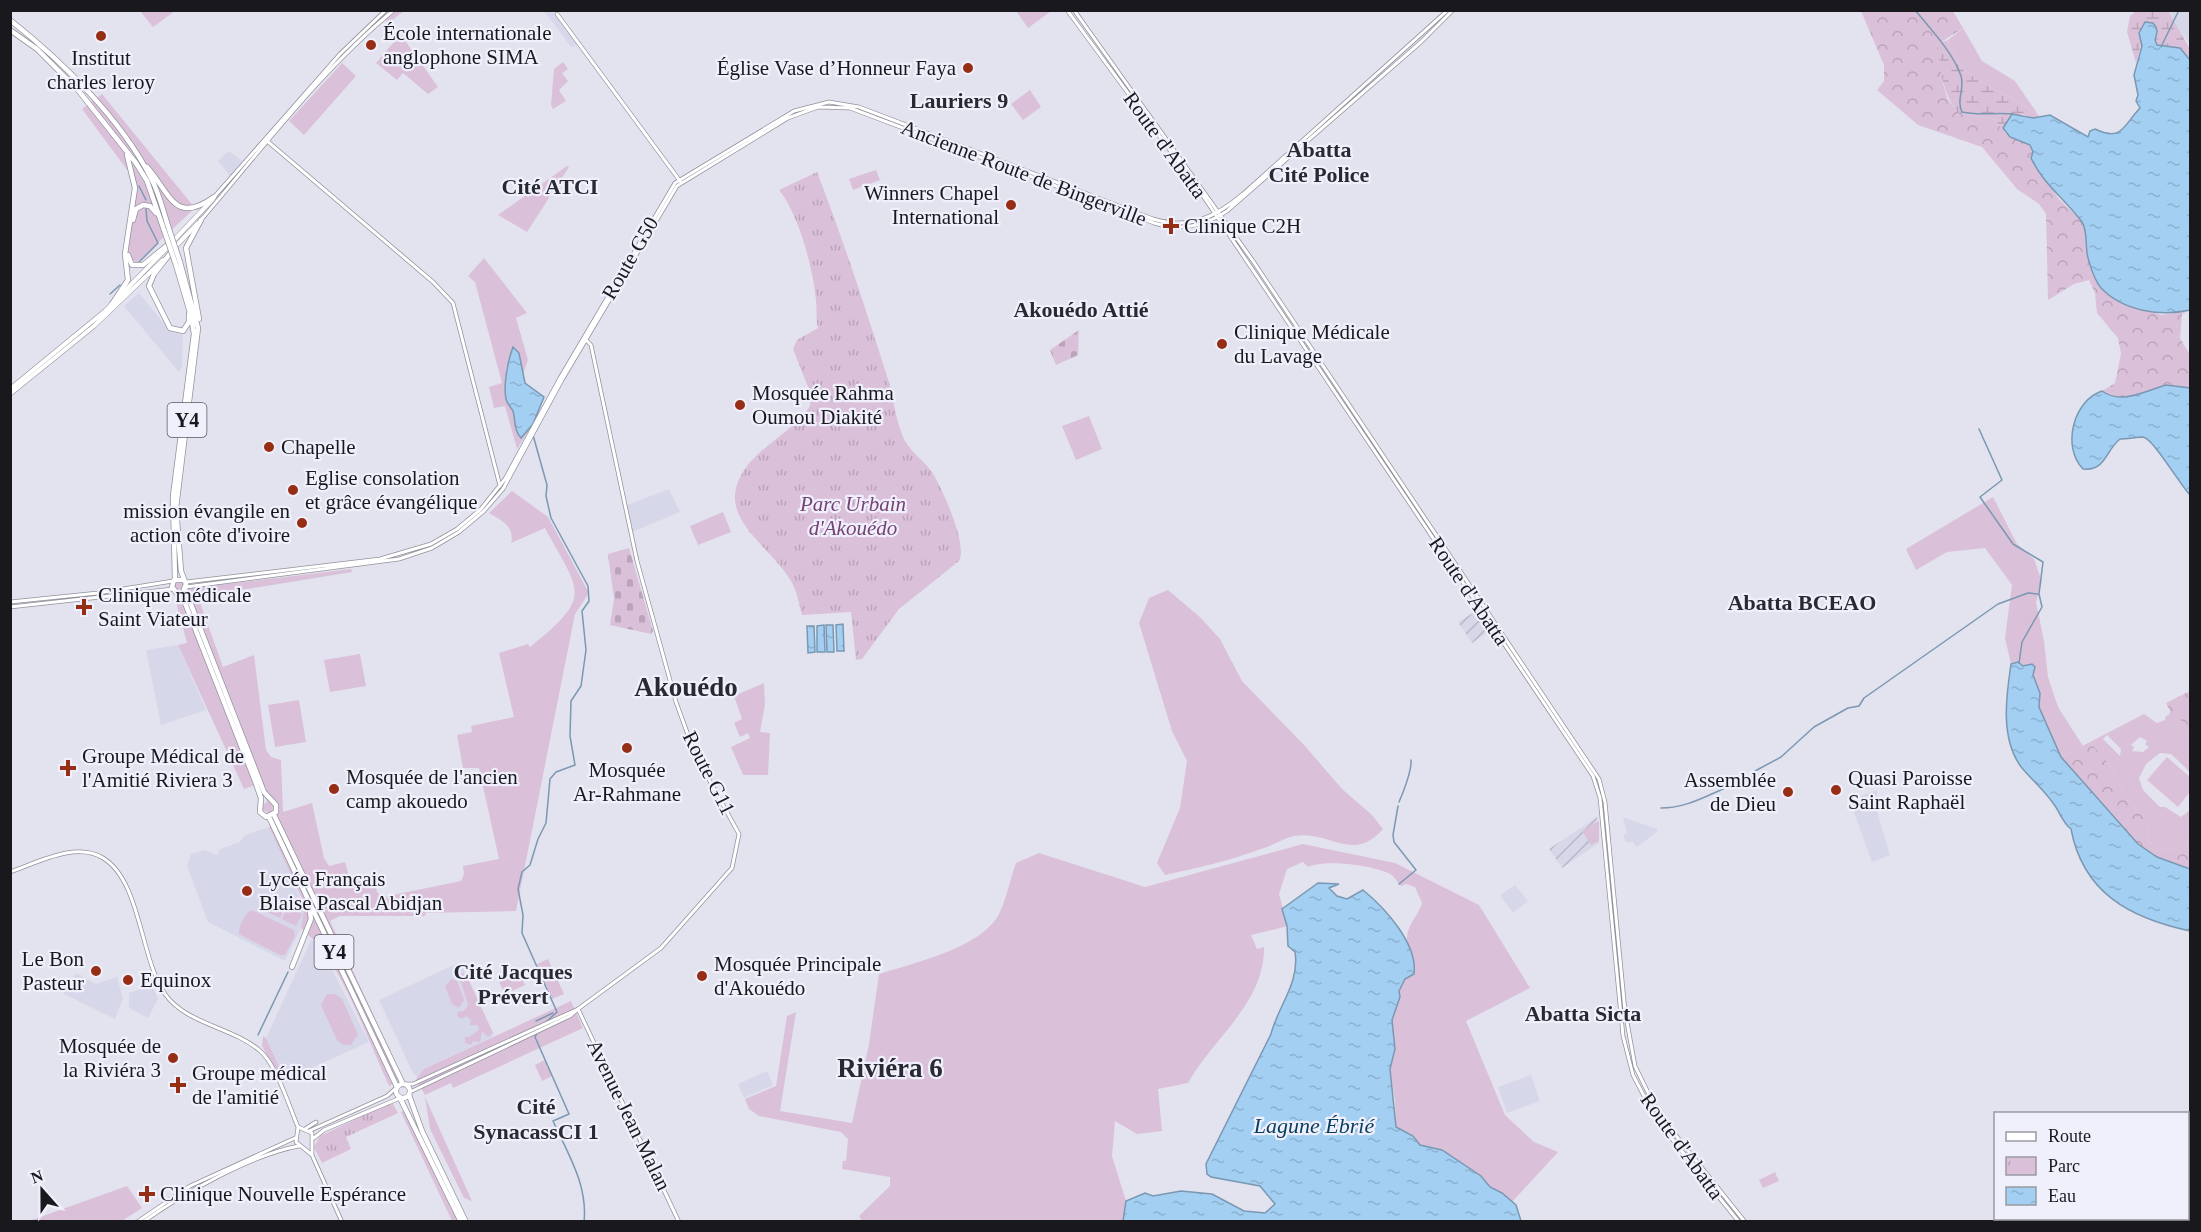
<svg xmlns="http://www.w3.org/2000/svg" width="2201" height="1232" font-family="Georgia,serif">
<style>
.built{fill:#d7d7ea}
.industrial{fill:url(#industrial-furrows)}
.green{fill:#dbc0d9;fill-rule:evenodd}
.forest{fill:url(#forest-crowns)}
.wetland{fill:url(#wetland-marsh)}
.cemetery{fill:url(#cemetery-stones)}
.park{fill:url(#park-tufts)}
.water{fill:url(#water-ripples);stroke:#7a98b2;stroke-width:1.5}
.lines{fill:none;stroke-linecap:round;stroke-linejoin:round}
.stream{stroke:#7a98b2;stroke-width:1.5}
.tertiary-casing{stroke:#92929d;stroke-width:4.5}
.secondary-casing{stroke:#92929d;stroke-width:4.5}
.primary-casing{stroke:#92929d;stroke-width:5}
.trunk-casing{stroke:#92929d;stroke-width:6}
.tertiary{stroke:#fff;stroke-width:3}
.secondary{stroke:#fff;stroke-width:3}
.primary{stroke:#fff;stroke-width:4}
.trunk{stroke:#fff;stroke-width:4.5}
.trunk-bridge-casing{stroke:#92929d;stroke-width:6;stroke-linecap:butt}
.trunk-bridge{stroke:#fff;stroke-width:4.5}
.poi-dot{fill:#962e15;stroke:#f0f0fd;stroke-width:2}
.labels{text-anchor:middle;stroke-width:4.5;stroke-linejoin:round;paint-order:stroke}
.shield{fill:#f0f0fd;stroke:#5a5a60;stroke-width:1.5}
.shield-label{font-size:20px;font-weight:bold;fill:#19191d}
.poi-label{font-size:21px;fill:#19191d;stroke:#f0f0fd;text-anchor:start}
.street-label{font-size:21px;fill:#19191d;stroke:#f0f0fd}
.park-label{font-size:21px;font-style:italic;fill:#754272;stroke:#f0f0fd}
.neighbourhood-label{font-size:22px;font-weight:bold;fill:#292932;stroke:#f0f0fd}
.water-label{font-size:22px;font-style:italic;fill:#063d5d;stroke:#f0f0fd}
.district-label{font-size:27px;font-weight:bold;fill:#292932;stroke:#f0f0fd}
</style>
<defs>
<pattern id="industrial-furrows" width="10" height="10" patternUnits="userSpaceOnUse" patternTransform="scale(1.5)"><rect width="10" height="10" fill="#d7d7ea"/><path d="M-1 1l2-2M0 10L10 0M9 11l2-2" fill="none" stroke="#b8b8c8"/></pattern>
<pattern id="forest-crowns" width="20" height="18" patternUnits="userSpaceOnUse" patternTransform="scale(1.5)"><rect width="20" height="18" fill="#dbc0d9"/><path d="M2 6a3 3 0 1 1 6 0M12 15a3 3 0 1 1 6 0" fill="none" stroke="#bba4ba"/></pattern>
<pattern id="wetland-marsh" width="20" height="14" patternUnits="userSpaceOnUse" patternTransform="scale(1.5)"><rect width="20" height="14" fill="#dbc0d9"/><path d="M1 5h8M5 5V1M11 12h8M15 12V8" fill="none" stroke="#bba4ba"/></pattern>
<pattern id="cemetery-stones" width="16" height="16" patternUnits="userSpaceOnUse" patternTransform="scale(1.5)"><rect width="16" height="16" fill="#dbc0d9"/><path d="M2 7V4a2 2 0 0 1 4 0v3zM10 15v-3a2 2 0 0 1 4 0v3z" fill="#bba4ba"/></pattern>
<pattern id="park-tufts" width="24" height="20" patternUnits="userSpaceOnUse" patternTransform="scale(1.5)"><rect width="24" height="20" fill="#dbc0d9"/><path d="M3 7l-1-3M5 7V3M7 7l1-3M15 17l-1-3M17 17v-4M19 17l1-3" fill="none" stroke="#bba4ba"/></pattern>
<pattern id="water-ripples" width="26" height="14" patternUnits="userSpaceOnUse" patternTransform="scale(1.5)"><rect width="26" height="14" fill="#a3cff2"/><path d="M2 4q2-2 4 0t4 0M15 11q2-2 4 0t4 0" fill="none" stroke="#8cb1cf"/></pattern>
</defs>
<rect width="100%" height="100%" fill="#e3e3ef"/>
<path class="built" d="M544,11H552L577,44L572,48Z
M2163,11H2190V45L2188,41Z
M229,151L242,161L230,176L218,161Z
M139,293L171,332L183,335L182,367L179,372L124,306Z
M669,489L680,512L632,532L627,505Z
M178,645L206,710L161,725L146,650Z
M1877,790L1878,815L1890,855L1872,862L1851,804L1863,795Z
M1623,817L1657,829L1658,831L1637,847L1633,842H1625L1624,834H1627Z
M269,827L294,881L304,910L301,928L285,961L208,922L187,866L191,854L204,850L217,855L220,849L240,842L245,835Z
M1515,885L1528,901L1513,913L1500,895Z
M311,940L319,944L369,1042L285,1080L266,1038Z
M460,962L494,1036L425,1069L418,1077L413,1073L379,1000Z
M76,973L96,984L117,977L123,999L115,1019L62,993Z
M152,985L158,999L148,1018L129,1008V993Z
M767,1071L773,1085L744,1098L738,1084Z
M1531,1075L1540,1101L1507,1113L1498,1087Z"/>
<path class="industrial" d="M1476,611L1490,631L1472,643L1458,622Z
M1597,817L1599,843L1562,868L1549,849Z"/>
<path class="green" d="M140,11H175L153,27Z
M397,11H404L391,21L438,87L428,94L403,73L397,80L376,63L399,36L385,19Z
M1016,11H1051L1028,28Z
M1963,28L1982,61L2015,81L2039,116C2008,88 1959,86 1948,40Z
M563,62L568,69L562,73L568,81L559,90L566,101L553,109L551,105L554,69Z
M342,63L356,76L304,135L289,121Z
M1030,90L1041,107L1023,120L1011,104Z
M102,94L195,208L136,263L127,253L136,194L128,171L82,109Z
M567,166L569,167L527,232L498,215Z
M876,170L880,180L853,190L849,179Z
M484,258L527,313L516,318L528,360L522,377L519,353L513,348L506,370V402L528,427L533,424L517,449L505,406L494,408L489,387L502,383L475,282L468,276Z
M1089,416L1102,449L1076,460L1062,426Z
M512,491L548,517L589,593L575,614L516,911L426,913L425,916H340L330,921L403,1079L389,1086C368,1040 350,988 321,947C317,941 307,935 301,928L304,910L303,901L269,827L275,825L271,813L262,810L263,805L267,802L260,783L244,789L178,645L187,643L173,591L175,582L183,581L185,589L351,569L352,572L198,597L223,667L254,655L266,750L271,757L281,760L283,812L312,803L324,858L329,866L345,862L351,883L374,878L377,892L383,897L461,881L464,874L463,866L499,859L479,768H463L457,735L472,732L471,726L514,717L499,653L528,644L530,647C594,595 580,593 545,528L511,543C515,526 502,521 489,513Z
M1993,497L2017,544L2034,559L2042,582L2036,602L2044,641L2048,677L2058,707L2083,746L2061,757L2039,707L2040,693L2033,675L2018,662L2011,664L2005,638L2012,585L1985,548L1947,552L1916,570L1906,549Z
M723,512L731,532L698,545L690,526Z
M1168,590L1201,618L1220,639L1242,681L1305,746L1342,789L1372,815L1383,829C1352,864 1331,830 1294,836C1284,838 1274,845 1264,848C1232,860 1198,868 1165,875L1157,863L1180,808L1187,761L1172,731L1139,623L1149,598Z
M360,654L366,686L330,692L324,660Z
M764,683L765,704L760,732L770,733L768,775H743L731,747L750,738L748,733L740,737L734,723L742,719L734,696Z
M299,700L306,742L275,747L268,705Z
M2177,713L2190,735V772L2171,754L2160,753L2146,764L2139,778L2143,790L2160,807H2165L2181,817L2190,810V839L2170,851L2148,842L2147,820L2127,800L2109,764L2090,742L2144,714L2157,723L2165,720L2166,716ZM2107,735L2121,749L2120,756L2103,739ZM2140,737L2147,741L2145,744L2149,747L2143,752L2132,751L2134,747L2131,745Z
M2167,757L2190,777V792L2178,807L2147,780Z
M1599,821V841L1591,845L1582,831Z
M1303,844L1395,863L1479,905L1530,988L1466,1021L1505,1115L1534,1142L1558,1152L1512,1202L1490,1187L1480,1176L1442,1150L1420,1145L1413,1136L1396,1127L1395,1101L1390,1069L1395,1049L1392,1020L1400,997L1399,991L1405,979L1414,974C1416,961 1408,954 1407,942C1406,925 1418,917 1422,903L1415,887L1406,884L1401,886C1397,882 1395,876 1388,873C1371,865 1325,859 1308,867L1303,862L1287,869L1279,894L1288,926L1251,935L1257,949L1264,947C1265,1003 1213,1038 1188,1083L1158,1089L1162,1131L1137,1134L1115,1121L1112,1156L1126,1201L1123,1221H862L859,1216L890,1186V1177L842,1169L843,1161H846L848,1139L841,1132L759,1116L749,1109L745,1099L776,1086L787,1016L796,1012L780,1111L852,1123L869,1044L879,974C913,963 978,949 998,916C1006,901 1010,880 1016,863L1039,853L1145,887Z
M270,901L284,908L280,918L265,911Z
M287,907L302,914L296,926L282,919Z
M252,910L294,930L295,936L285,955H280L239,934C238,926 245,913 252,910Z
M548,959L564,994L552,999L537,964Z
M459,973L466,974L493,1033L488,1037L482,1031L480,1042L473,1041L471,1045L465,1043V1037H469L479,1030L478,1025H470L471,1020L466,1016L463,1019L458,1017L457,1012L464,1011L468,1005L461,982L454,977Z
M519,973L525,985L505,994L499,982Z
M452,979L457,981L464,1000L459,1008L452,1004L445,986Z
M327,994H335L342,999L358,1034L351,1045H343L337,1040L321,1005Z
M571,1001L583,1028L453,1088L451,1083L425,1095L416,1079L424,1069Z
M263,1036L266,1038L285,1080L282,1082L262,1046Z
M545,1060L552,1076L542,1081L535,1065Z
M425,1097L472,1201L464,1198L430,1129Z
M406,1110L459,1221H452L401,1112Z
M1775,1172L1779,1181L1763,1188L1759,1180Z
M127,1186L142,1208L122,1221H29Z"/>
<path class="forest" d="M1861,11H1953L1963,28L1938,44L1943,83L1947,98L1957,112L1995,120L2005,133L2030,145L2033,156L2058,198L2084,223L2087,257L2096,280L2120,301L2147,311L2162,315L2190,310L2182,314L2180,338L2190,355V388L2121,399L2110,397L2102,391L2115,383L2121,354L2118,338L2097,313L2095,293L2089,280L2074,284L2048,300L2046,214L2039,204L2017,189L1982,147L1918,125L1877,90L1884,81V65Z
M2190,691V735L2177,714L2169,716L2170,711L2166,703Z
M2090,742L2109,764L2127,800L2147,820L2148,842L2170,851L2190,839V869L2157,857L2138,844L2061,757Z"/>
<path class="wetland" d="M2136,11H2168L2190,49V60L2180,48L2157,45L2155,40L2158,32L2142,41L2136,63L2127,32L2130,16Z
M1948,40C1959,86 2008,88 2039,116L2033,118L2022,114L2004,128L2005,133L1995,120L1957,112C1942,91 1940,69 1938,43Z"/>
<path class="cemetery" d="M1079,330L1078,355L1056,365L1050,350Z
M629,548L653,631L651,634L610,625L614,599L608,554Z"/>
<path class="park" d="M817,172C843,239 865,307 887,376C894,397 895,421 905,441C912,453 924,461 932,472C942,488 968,545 959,561L899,609L862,659L856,660L851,612L802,615C799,604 797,591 791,581C768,542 710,516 747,466C765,443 795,430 810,406V392L793,349L797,340L818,328C816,319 817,310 816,300C813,269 799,214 779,190Z
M392,1102L398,1113L346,1137L351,1149L322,1163L314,1147L320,1136Z"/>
<path class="water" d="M2145,22L2153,23C2159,29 2157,33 2155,40L2157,45L2180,48L2190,60V310C2161,317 2123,311 2101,288C2094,280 2091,268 2088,258C2085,248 2088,231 2082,222C2066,200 2043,184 2031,158L2033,152L2030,145L2010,137L2003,128L2012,114L2033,118L2050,115L2088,137L2090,131L2095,129C2122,142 2123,126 2140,108L2136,101L2138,95L2134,75L2142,46L2139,33Z
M513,347L519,353L525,383L544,397L533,424L521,438C513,429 516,421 513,411C511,407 507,404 506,399C503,385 508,360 513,347Z
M2166,385L2190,388V495C2180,485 2153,438 2143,437C2137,437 2127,439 2120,439C2105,451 2106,471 2083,469C2061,446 2074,400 2102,391C2121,405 2145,391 2166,385Z
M843,624L844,651H837L836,625Z
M824,625L825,652H817V626Z
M826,625H833L834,652H827Z
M807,626H814L815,652L808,653Z
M2018,662L2023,666L2032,664L2035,667L2033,675L2040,693L2039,707L2061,757L2138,844L2157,857L2190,869V931C2130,918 2083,893 2071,829C2062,822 2060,812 2053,803C2044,790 2032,780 2022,768C2000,740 2006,697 2011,664Z
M1318,883L1339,884L1329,888L1337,896L1347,899L1363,890C1385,908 1418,944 1414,974L1405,979L1399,991L1400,997L1392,1020L1395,1049L1390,1069L1396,1127L1413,1136L1420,1145L1442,1150L1481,1176L1490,1187L1502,1193L1516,1205L1521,1221H1123L1126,1201L1145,1193L1153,1196L1181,1191L1212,1194L1244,1211L1265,1213L1275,1204L1260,1186L1211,1177L1207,1174L1206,1164L1271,1034C1278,1006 1300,983 1295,952L1288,946L1287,926L1282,909Z"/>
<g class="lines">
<path class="stream" d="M1915,10C1930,28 1954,54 1961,76C1965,88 1956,100 1962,112C1980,116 1995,112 2013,114
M2161,47L2179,10
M139,186L146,200
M139,262L158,243L147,221L146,209
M110,294L120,285
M1979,429L2002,480L1980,497L2013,544L2043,562L2039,594L2042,607L2022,642L2019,663
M533,435L547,485L546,496L551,518L588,586L589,601L582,611L586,650L581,686L571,701L570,736L575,765L556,772L550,779L546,823L538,839L530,865L522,872L518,889L523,915L522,933L557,1012L545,1023
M1399,802C1403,793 1412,770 1411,760
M1398,806L1393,835L1394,842L1416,870L1399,884
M1661,808C1695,808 1719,786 1750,780L1755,771L1781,757L1814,727L1848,708L1859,706L1864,698L1998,604L2028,593L2038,594
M536,1021L553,1013
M540,1028L535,1037L569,1114L553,1121C568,1154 588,1185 584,1222
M258,1035L288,972"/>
<g class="tertiary-casing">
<path id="tertiary" d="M1067,10L1197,187L1593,776L1600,798L1623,1036L1633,1075L1656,1119L1739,1222
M1074,10L1253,261L1599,779L1605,802L1625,1011L1635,1066L1658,1113L1745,1222
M557,14L680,181
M266,140L433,282L453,303L500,486
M186,582L380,559L431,544L457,529L481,509L505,479L560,378L675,183L794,111L829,102L859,107L1153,219C1189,230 1216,217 1243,194L1448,10
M186,587L399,559L432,548L459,532L484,511L503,489L562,380L677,186L788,118L818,107L850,108L1154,223C1180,231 1205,226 1227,211L1421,42L1453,10
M10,602L98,593L173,581
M10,607L173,589
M578,1009L661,948L732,868L739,834L695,754L676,702L637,561L591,345L585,339"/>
</g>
<g class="secondary-casing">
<path id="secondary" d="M215,196L340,54L386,10
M201,220C262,149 321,70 394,10
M10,872C37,863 76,841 103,858C141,881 140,958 165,994C186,1024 232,1027 259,1050C276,1063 289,1106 298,1127
M578,1009L679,1222
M406,1084H413L578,1009
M410,1092L570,1016L578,1009
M298,1127L312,1133V1155L342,1222
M298,1127L296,1142L312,1155
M305,1129L316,1122
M309,1131L387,1096L396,1088
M314,1138L324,1130L400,1098
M137,1222L190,1186L295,1138
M143,1222C182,1194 253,1154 299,1146"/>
</g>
<g class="primary-casing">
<path id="primary" d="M175,239L213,199
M174,248L198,223
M10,389L105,311L168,247
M10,394L94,326L163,260"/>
</g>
<g class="trunk-casing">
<path id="trunk" d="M10,20C62,61 121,119 151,178C159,193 163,210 168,226
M10,30L37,49L78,90L136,163L147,181L164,230
M147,167C171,195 175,225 214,197
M133,220L136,209L143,205L150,206L156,213
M173,250L154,274L149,286L170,328L183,331L189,322V314
M128,255L132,265H143L176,238
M180,262L198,328L176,508L181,571L186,584L184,589
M112,304L128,280L125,254L135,188L127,155
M199,319L186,248L201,220
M175,579L173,496L194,334L191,316L176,265
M184,580H174L172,587L185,603L255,781L261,798L260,812L266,817L276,812V805L264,792L185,589
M274,815L403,1084
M269,817L397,1087
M292,967L311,919L309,905
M396 1091a7 7 0 1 1 14 0a7 7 0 1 1-14 0Z
M409,1095L422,1131L466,1222
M400,1098L461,1222"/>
</g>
<use href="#tertiary" class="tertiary"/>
<use href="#secondary" class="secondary"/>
<use href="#primary" class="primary"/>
<use href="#trunk" class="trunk"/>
<g class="trunk-bridge-casing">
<path id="trunk-bridge" d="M168,226L180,262
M164,230L176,265"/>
</g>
<use href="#trunk-bridge" class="trunk-bridge"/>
</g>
<g class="poi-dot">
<circle cx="101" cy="36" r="6"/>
<circle cx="371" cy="45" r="6"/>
<circle cx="968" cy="68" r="6"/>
<circle cx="1011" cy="205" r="6"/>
<path d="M1168 217h6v6h6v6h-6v6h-6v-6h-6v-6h6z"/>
<circle cx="1222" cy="344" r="6"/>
<circle cx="740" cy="405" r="6"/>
<circle cx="269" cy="447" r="6"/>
<circle cx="293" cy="490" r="6"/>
<circle cx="302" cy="523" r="6"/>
<path d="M81 598h6v6h6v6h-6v6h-6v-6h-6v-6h6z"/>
<circle cx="627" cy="748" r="6"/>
<path d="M65 759h6v6h6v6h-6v6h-6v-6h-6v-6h6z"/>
<circle cx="334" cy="789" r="6"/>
<circle cx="1836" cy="790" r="6"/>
<circle cx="1788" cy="792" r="6"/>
<circle cx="247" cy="891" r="6"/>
<circle cx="96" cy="971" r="6"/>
<circle cx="702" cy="976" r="6"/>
<circle cx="128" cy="980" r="6"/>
<circle cx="173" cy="1058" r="6"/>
<path d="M175 1076h6v6h6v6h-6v6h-6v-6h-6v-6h6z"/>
<path d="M144 1185h6v6h6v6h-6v6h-6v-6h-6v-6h6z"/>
</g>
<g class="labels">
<g class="shield">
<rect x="167.5" y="403" width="39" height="34" rx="4.5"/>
<rect x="314.5" y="935" width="39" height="34" rx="4.5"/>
</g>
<g class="shield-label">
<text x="187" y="427">Y4</text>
<text x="334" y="959">Y4</text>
</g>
<g class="poi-label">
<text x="383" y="40">École internationale<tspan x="383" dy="24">anglophone SIMA</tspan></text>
<text x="101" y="65" text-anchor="middle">Institut<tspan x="101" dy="24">charles leroy</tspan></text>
<text x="956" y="75" text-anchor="end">Église Vase d’Honneur Faya</text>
<text x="999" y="200" text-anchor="end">Winners Chapel<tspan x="999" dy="24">International</tspan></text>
<text x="1184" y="233">Clinique C2H</text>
<text x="1234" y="339">Clinique Médicale<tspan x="1234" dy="24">du Lavage</tspan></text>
<text x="752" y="400">Mosquée Rahma<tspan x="752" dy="24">Oumou Diakité</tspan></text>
<text x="281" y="454">Chapelle</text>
<text x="305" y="485">Eglise consolation<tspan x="305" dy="24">et grâce évangélique</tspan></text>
<text x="290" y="518" text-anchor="end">mission évangile en<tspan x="290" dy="24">action côte d'ivoire</tspan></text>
<text x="98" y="602">Clinique médicale<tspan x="98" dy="24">Saint Viateur</tspan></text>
<text x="82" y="763">Groupe Médical de<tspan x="82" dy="24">l'Amitié Riviera 3</tspan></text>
<text x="627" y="777" text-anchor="middle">Mosquée<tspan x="627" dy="24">Ar-Rahmane</tspan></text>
<text x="346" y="784">Mosquée de l'ancien<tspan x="346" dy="24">camp akouedo</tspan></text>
<text x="1848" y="785">Quasi Paroisse<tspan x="1848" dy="24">Saint Raphaël</tspan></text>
<text x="1776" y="787" text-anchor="end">Assemblée<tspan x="1776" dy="24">de Dieu</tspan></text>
<text x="259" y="886">Lycée Français<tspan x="259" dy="24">Blaise Pascal Abidjan</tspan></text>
<text x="84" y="966" text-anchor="end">Le Bon<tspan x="84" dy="24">Pasteur</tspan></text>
<text x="714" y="971">Mosquée Principale<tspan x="714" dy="24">d'Akouédo</tspan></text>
<text x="140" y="987">Equinox</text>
<text x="161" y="1053" text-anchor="end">Mosquée de<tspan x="161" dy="24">la Riviéra 3</tspan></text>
<text x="192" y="1080">Groupe médical<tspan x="192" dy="24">de l'amitié</tspan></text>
<text x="160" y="1201">Clinique Nouvelle Espérance</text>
</g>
<g class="street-label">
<text transform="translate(1165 145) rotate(54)" y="7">Route d'Abatta</text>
<text transform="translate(1024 173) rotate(21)" y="7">Ancienne Route de Bingerville</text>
<text transform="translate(630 258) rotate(-60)" y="7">Route G50</text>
<text transform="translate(1469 591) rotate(56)" y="7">Route d'Abatta</text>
<text transform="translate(709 773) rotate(63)" y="7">Route G11</text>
<text transform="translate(629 1115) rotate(64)" y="7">Avenue Jean Malan</text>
<text transform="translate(1682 1146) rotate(54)" y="7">Route d'Abatta</text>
</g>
<g class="park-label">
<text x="853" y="511">Parc Urbain<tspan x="853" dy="24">d'Akouédo</tspan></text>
</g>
<g class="neighbourhood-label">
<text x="959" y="108">Lauriers 9</text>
<text x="1319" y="157">Abatta<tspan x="1319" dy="25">Cité Police</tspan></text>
<text x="550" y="194">Cité ATCI</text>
<text x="1081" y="317">Akouédo Attié</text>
<text x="1802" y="610">Abatta BCEAO</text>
<text x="513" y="979">Cité Jacques<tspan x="513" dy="25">Prévert</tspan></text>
<text x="1583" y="1021">Abatta Sicta</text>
<text x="536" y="1114">Cité<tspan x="536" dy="25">SynacassCI 1</tspan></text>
</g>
<g class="water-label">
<text x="1314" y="1133">Lagune Ébrié</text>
</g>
<g class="district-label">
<text x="686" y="696">Akouédo</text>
<text x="890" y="1077">Riviéra 6</text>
</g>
</g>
<rect width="2201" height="1232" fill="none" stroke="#19191d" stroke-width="24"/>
<rect x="1994" y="1112" width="195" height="108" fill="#f0f0fd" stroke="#9a9aa3" stroke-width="1.5"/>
<rect x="2006" y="1132" width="30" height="9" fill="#ffffff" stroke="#9a9aa3" stroke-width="1.5"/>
<text x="2048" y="1142" font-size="18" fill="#19191d">Route</text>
<rect x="2006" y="1157" width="30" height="18" fill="url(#park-tufts)" stroke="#9a9aa3" stroke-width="1.5"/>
<text x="2048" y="1172" font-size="18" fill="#19191d">Parc</text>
<rect x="2006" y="1187" width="30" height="18" fill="url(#water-ripples)" stroke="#9a9aa3" stroke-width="1.5"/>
<text x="2048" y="1202" font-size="18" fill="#19191d">Eau</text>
<g transform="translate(42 1190) rotate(339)" stroke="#f0f0fd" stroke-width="4.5" paint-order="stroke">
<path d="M0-4.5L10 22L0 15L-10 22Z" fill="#19191d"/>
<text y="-9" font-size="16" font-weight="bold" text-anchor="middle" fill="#19191d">N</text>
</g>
</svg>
